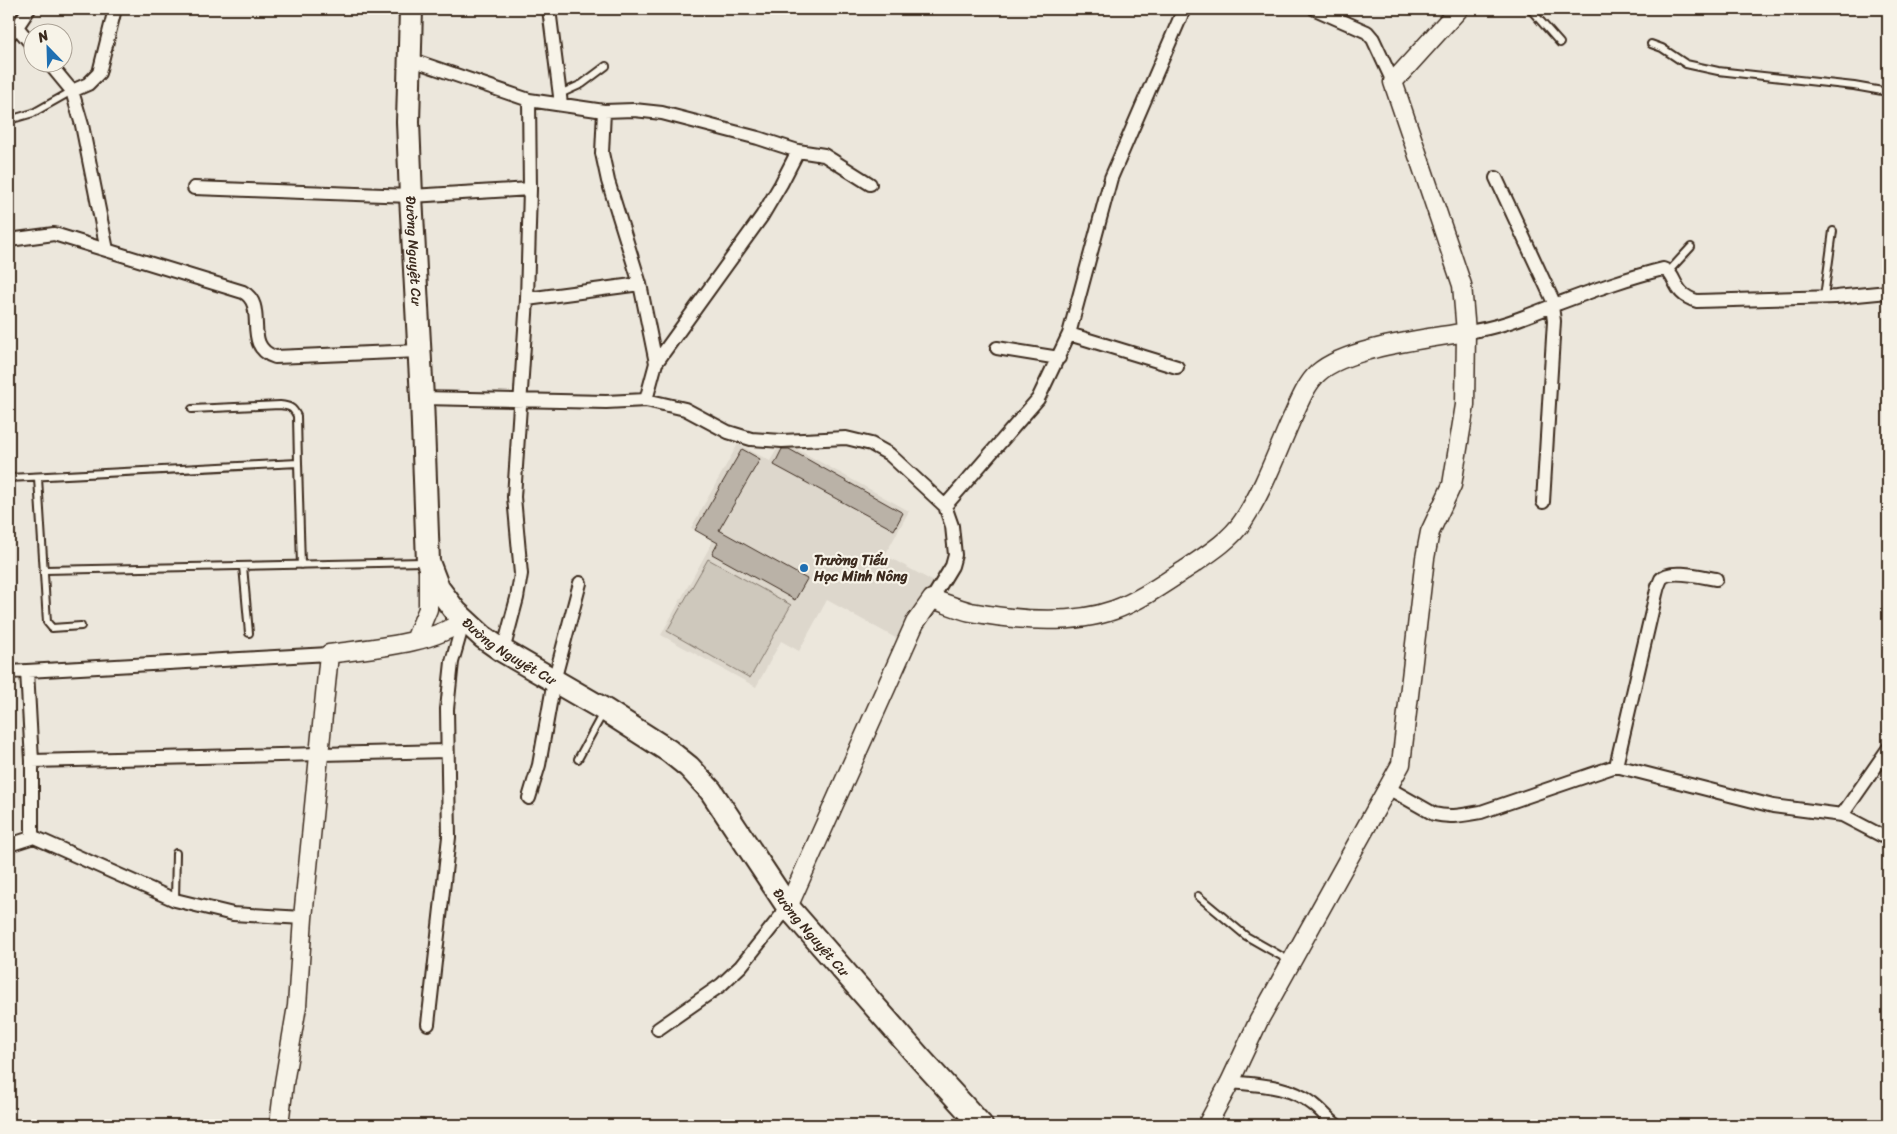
<svg xmlns="http://www.w3.org/2000/svg" width="1897" height="1134" font-family="Sriracha,sans-serif">
<style>
.built{fill:#ddd7cc}
.green{fill:#cec8bc;stroke:#84796d}
.building{fill:#bab2a7;stroke:#3b2a1e}
.lines{fill:none;stroke-linecap:round;stroke-linejoin:round}
.lane-casing{stroke:#3b2a1e;stroke-width:10}
.street-casing{stroke:#3b2a1e;stroke-width:16}
.secondary-casing{stroke:#3b2a1e;stroke-width:21}
.highway-casing{stroke:#3b2a1e;stroke-width:26}
.lane{stroke:#f7f3e8;stroke-width:6}
.street{stroke:#f7f3e8;stroke-width:12}
.secondary{stroke:#f7f3e8;stroke-width:18}
.highway{stroke:#f7f3e8;stroke-width:22}
.poi-dot{fill:#1f6fb2;stroke:#f7f3e8;stroke-width:2}
.labels{text-anchor:middle;stroke-width:4.5;stroke-linejoin:round;paint-order:stroke}
.street-label{font-size:14px;fill:#3b2a1e;stroke:#f7f3e8}
.poi-label{font-size:14px;font-weight:bold;fill:#3b2a1e;stroke:#f7f3e8;text-anchor:start}
</style>
<rect width="100%" height="100%" fill="#ece7dc"/>
<filter id="ink" filterUnits="userSpaceOnUse"><feTurbulence type="fractalNoise" baseFrequency=".02" numOctaves="2"/><feDisplacementMap in="SourceGraphic" scale="10" xChannelSelector="R" yChannelSelector="G"/><feConvolveMatrix kernelMatrix="1 2 1 2 8 2 1 2 1" color-interpolation-filters="sRGB"/></filter>
<g filter="url(#ink)">
<path class="built" d="M782,441L909,511L885,555L934,582L901,641L827,600L799,651L781,641L756,687L661,635L713,541L691,528L738,444L770,461Z"/>
<path class="green" d="M708,559L791,605L750,678L667,631Z"/>
<path class="building" d="M742,449L760,459L719,530L807,579L795,600L712,554L718,543L695,530Z
M782,449H789L903,513L894,530L774,465Z"/>
<g class="lines">
<g class="lane-casing">
<path id="lane" d="M1530,9L1560,43
M1651,44L1662,48L1686,64L1718,71L1854,86L1888,92
M560,94L582,84L606,66
M9,120L33,113L72,91
M1668,272L1691,247
M1824,297L1833,231
M192,409L280,405C289,406 293,407 297,416L298,463
M9,478L298,463L301,565
M38,478L47,622L52,628L81,626
M243,566L249,633
M45,570L424,562
M578,759L603,713
M1198,896L1246,936L1290,961
M175,900L176,853"/>
</g>
<g class="street-casing">
<path id="street" d="M549,9L561,104
M1315,9L1367,32L1373,39L1393,82
M17,27L32,45
M9,35L17,27L29,9
M409,59L529,100L604,111L634,110L662,113L758,138L798,151L781,184L762,216L656,363L646,400
M48,62L72,91
M604,111L602,153L608,181L640,284L656,363
M798,151L824,155L870,184
M1496,178L1555,305
M194,188L411,196L530,189
M9,240L54,234L243,292C269,306 241,346 275,357L419,351
M107,250L82,125L72,91L88,84L99,73L115,9
M527,299L640,284
M1466,332C1499,328 1527,316 1557,304C1592,291 1626,278 1663,269C1678,274 1671,294 1697,301L1836,297L1888,292
M1069,334L1177,367
M997,348L1059,358
M422,398L606,402L646,400L685,409L728,432L751,439L782,441L846,438L871,444L889,454L945,506L952,526L955,555L952,566L932,599
M1543,502L1554,321L1552,306
M945,506L1038,399L1069,334L1111,178L1184,9
M503,651L517,598L521,574L514,497L527,299L530,189L529,100
M27,671L32,761V833L34,837L175,900L233,914L303,918
M9,672L329,654
M32,761L447,751
M1616,766L1656,594C1657,589 1659,583 1661,579C1669,568 1704,577 1716,579
M1388,788L1434,814C1450,818 1465,815 1481,812L1616,766L1773,806L1842,815L1888,839
M529,798L539,765L554,681L580,583
M1842,815L1888,749
M9,845L34,837
M428,1024L449,837L447,709L452,662L464,620
M658,1029L721,985L741,966L788,907
M1230,1082C1259,1085 1289,1085 1313,1104C1321,1110 1328,1119 1336,1125"/>
</g>
<g class="secondary-casing">
<path id="secondary" d="M415,640L428,609V572
M788,907L915,623L932,599C945,603 958,609 971,612C1015,620 1072,625 1114,610C1139,601 1163,584 1186,569C1205,556 1230,541 1243,521C1264,489 1277,452 1292,418C1299,403 1306,384 1318,373C1347,347 1428,339 1466,332
M279,1125L284,1083L297,1006L303,918L329,654C369,648 431,645 464,620
M1207,1125L1230,1082L1259,1020L1401,764L1425,558L1430,532L1452,485L1465,405L1466,332L1462,285L1393,82L1459,9"/>
</g>
<g class="highway-casing">
<g id="highway">
<path id="s1" d="M411,9L408,122L411,196L422,398L428,562L438,588L456,612L483,637L503,651L605,710L669,751L689,767L711,791L788,907L919,1057L981,1125"/>
</g>
</g>
<use href="#lane" class="lane"/>
<use href="#street" class="street"/>
<use href="#secondary" class="secondary"/>
<use href="#highway" class="highway"/>
</g>
</g>
<circle class="poi-dot" cx="804" cy="568" r="5"/>
<g class="labels">
<g class="street-label">
<text dy="5" stroke="none"><textPath href="#s1" startOffset="242">Đường Nguyệt Cư</textPath></text>
<text dy="5" stroke="none"><textPath href="#s1" startOffset="678">Đường Nguyệt Cư</textPath></text>
<text dy="5" stroke="none"><textPath href="#s1" startOffset="1098">Đường Nguyệt Cư</textPath></text>
</g>
<g class="poi-label">
<text x="814" y="565">Trường Tiểu<tspan x="814" dy="16">Học Minh Nông</tspan></text>
</g>
</g>
<rect width="1897" height="1134" fill="none" stroke="#f7f3e8" stroke-width="30"/>
<rect x="15" y="15" width="1867" height="1104" fill="none" stroke="#3b2a1e" stroke-width="2" filter="url(#ink)"/>
<g transform="translate(48 48) rotate(337)"><circle r="24" fill="#f7f3e8" stroke="#aca397"/>
<path d="M0-4L9 19L0 12L-9 19Z" fill="#1f6fb2"/>
<text y="-8" font-size="14" font-weight="bold" text-anchor="middle" fill="#3b2a1e">N</text>
</g>
</svg>
